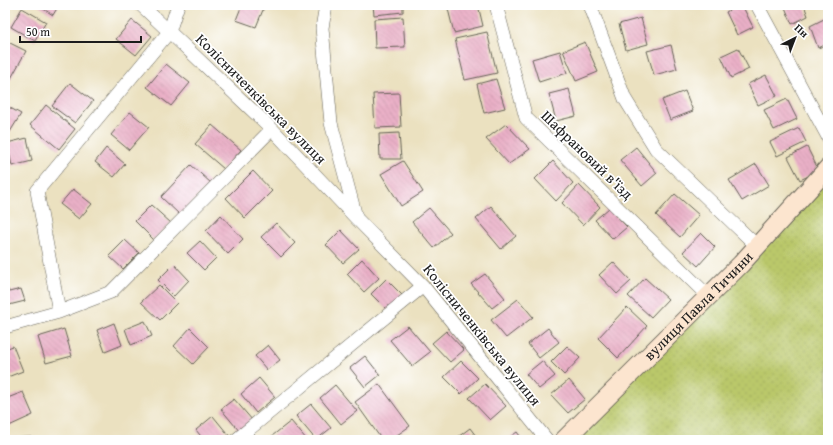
<svg xmlns="http://www.w3.org/2000/svg" width="833" height="445" font-family="'Gentium Book Plus',serif">
<style>
.grass{fill:url(#grass-dots);stroke:#6b7243}
.building{fill:url(#building-back-hatch)}
.lines{fill:none;stroke-linecap:round;stroke-linejoin:round}
.minor-casing{stroke:#646155;stroke-width:14}
.secondary-casing{stroke:#646155;stroke-width:20}
.minor{stroke:#fff;stroke-width:13}
.secondary{stroke:#fce5cf;stroke-width:18}
.labels{text-anchor:middle;stroke-width:3.5;stroke-linejoin:round;paint-order:stroke}
.street-label{font-size:15px;fill:#1c1c1c;stroke:#fff}
</style>
<defs>
<pattern id="grass-dots" width="8" height="8" patternUnits="userSpaceOnUse"><rect width="8" height="8" fill="#bac86a"/><path d="M2 2h.1M6 6h.1" fill="none" stroke="#9fab5b" stroke-width="1.8" stroke-linecap="round"/></pattern>
<pattern id="building-back-hatch" width="6" height="6" patternUnits="userSpaceOnUse"><rect width="6" height="6" fill="#eab0c7"/><path d="M-1 5l2 2M0 0l6 6M5-1l2 2" fill="none" stroke="#c897aa"/></pattern>
</defs>
<rect width="100%" height="100%" fill="#fff"/>
<filter id="ink" filterUnits="userSpaceOnUse"><feTurbulence type="fractalNoise" baseFrequency=".025" numOctaves="2"/><feDisplacementMap in="SourceGraphic" scale="8" xChannelSelector="R" yChannelSelector="G"/><feConvolveMatrix kernelMatrix="1 2 1 2 8 2 1 2 1" color-interpolation-filters="sRGB"/></filter>
<filter id="wash" filterUnits="userSpaceOnUse"><feTurbulence type="fractalNoise" baseFrequency=".012" numOctaves="4" result="noise"/><feDisplacementMap in="SourceGraphic" scale="16" xChannelSelector="R" yChannelSelector="G"/><feGaussianBlur stdDeviation="0.9" result="paint"/><feColorMatrix in="noise" values="0 0 0 0 0 0 0 0 0 0 0 0 0 0 0 0 0 1.4 0 .05"/><feComposite in="paint" operator="in"/></filter>
<g filter="url(#wash)">
<rect width="100%" height="100%" fill="#ebe1c0"/>
<path class="grass" d="M828,172V440H564Z"/>
<g id="blocks">
<path class="building" d="M37,5H59L53,15Z
M242,5H265L256,27L236,20Z
M373,5H403V12L374,15Z
M447,5H478L483,26L454,33Z
M739,5H742L753,27L737,35L726,12Z
M784,5H804L808,16L792,24Z
M22,8L46,22L35,41L11,27Z
M403,17L405,47L375,48L374,19Z
M828,17V44L818,48L810,26Z
M641,18L648,44L626,50L619,24Z
M132,20L152,36L136,55L116,39Z
M487,32L497,73L465,80L455,39Z
M6,41L26,51L9,82L5,80Z
M585,42L598,72L576,81L563,51Z
M671,45L677,69L654,75L647,51Z
M738,48L749,69L731,78L721,56Z
M560,51L567,73L539,82L532,59Z
M166,64L190,83L171,106L147,87Z
M766,75L777,96L758,105L748,84Z
M496,79L505,108L484,113L477,84Z
M70,83L93,101L75,123L52,106Z
M569,89L576,116L556,121L549,94Z
M685,91L693,111L670,120L662,100Z
M399,93L401,127L375,128L373,94Z
M787,99L797,119L774,130L764,110Z
M5,105L21,114L5,140Z
M46,105L75,129L59,149L30,125Z
M130,112L149,127L129,150L111,135Z
M506,124L530,149L509,164L486,139Z
M212,125L241,150L224,169L195,144Z
M799,128L806,142L777,156L770,142Z
M399,133L401,159H380L379,134Z
M27,138L32,161L12,166L7,143Z
M636,147L657,173L642,186L620,160Z
M807,147L819,171L800,180L788,157Z
M106,148L125,164L114,177L95,162Z
M403,161L423,192L401,206L381,174Z
M553,161L573,183L556,201L535,179Z
M756,164L769,185L742,201L729,180Z
M191,165L211,183L180,215L161,197Z
M253,171L272,191L245,218L226,198Z
M579,185L600,207L583,225L562,203Z
M73,189L92,204L79,219L60,204Z
M675,194L699,215L680,237L656,215Z
M151,205L171,223L154,240L135,221Z
M491,206L516,236L501,249L476,219Z
M429,208L451,233L434,248L412,222Z
M609,208L627,227L613,239L595,220Z
M221,215L243,239L228,254L206,231Z
M276,223L295,243L281,257L261,237Z
M341,230L359,249L343,263L326,245Z
M701,233L715,247L698,266L683,252Z
M125,240L139,253L123,269L109,256Z
M200,241L216,258L204,270L187,253Z
M362,259L379,278L364,292L347,274Z
M613,262L631,281L617,294L599,275Z
M174,264L189,280L174,296L158,280Z
M485,274L505,298L492,308L471,284Z
M645,278L668,299L651,317L628,296Z
M386,279L404,297L389,312L371,294Z
M5,283L9,292L21,289L25,301L5,306Z
M159,285L177,303L160,320L141,302Z
M518,299L533,317L506,338L491,320Z
M627,307L647,326L618,358L598,338Z
M145,321L152,336L131,345L125,329Z
M114,323L122,345L105,352L97,330Z
M408,326L430,352L412,366L390,340Z
M190,328L209,347L193,364L174,346Z
M548,328L559,342L539,358L528,344Z
M64,329L72,356L46,363L38,337Z
M446,331L464,350L450,362L432,343Z
M268,345L280,360L267,370L255,356Z
M13,346L23,371L5,378V349Z
M567,346L580,358L564,375L551,362Z
M365,356L380,375L365,387L350,368Z
M461,361L478,378L461,394L444,377Z
M542,361L555,376L539,389L526,374Z
M259,378L275,397L256,413L241,394Z
M569,380L585,399L568,413L551,395Z
M379,384L410,426L390,440H382L355,402Z
M485,384L506,406L490,420L469,398Z
M335,385L357,411L341,424L320,398Z
M23,392L33,415L9,426L5,417V399Z
M234,399L253,421L240,432L221,409Z
M311,404L331,428L316,440L296,416Z
M213,416L231,438L229,440H204L196,430Z
M291,421L307,440H276L272,436Z
M470,428L479,440H454Z
M517,432L523,440H506Z
M31,437V440H7V438Z"/>
</g>
</g>
<g filter="url(#ink)">
<use href="#blocks" fill-opacity="0" stroke="#646155" stroke-width="1"/>
<g class="lines">
<g class="minor-casing">
<path id="minor" d="M141,5L272,129L356,218L423,286L547,440
M326,5L322,28L331,123L356,217
M496,5L526,118L709,297
M590,5L625,99L656,149L758,247
M757,5L828,137
M59,312L37,191L169,32L178,5
M5,327L59,312L111,292L272,129
M236,440L423,286"/>
</g>
<g class="secondary-casing">
<g id="secondary">
<path id="s1" d="M564,440L741,264L828,168"/>
</g>
</g>
<use href="#minor" class="minor"/>
<use href="#secondary" class="secondary"/>
</g>
</g>
<g class="labels">
<g class="street-label">
<text transform="translate(261 99) rotate(45)" y="5">Колісниченківська вулиця</text>
<text transform="translate(587 155) rotate(44)" y="5">Шафрановий в'їзд</text>
<text dy="5" stroke="none"><textPath href="#s1" startOffset="190">вулиця Павла Тичини</textPath></text>
<text transform="translate(482 335) rotate(51)" y="5">Колісниченківська вулиця</text>
</g>
</g>
<rect width="833" height="445" fill="none" stroke="#fff" stroke-width="20"/>
<g transform="translate(795 38) rotate(42)" stroke="#ffffff" stroke-width="3" paint-order="stroke">
<path d="M0-3L7 15L0 10L-7 15Z" fill="#1c1c1c"/>
<text y="-6" font-size="11" font-weight="bold" text-anchor="middle" fill="#1c1c1c">Пн</text>
</g>
<path d="M20 36v6h121v-6" fill="none" stroke="#1c1c1c" stroke-width="2"/>
<text x="26" y="36" font-size="12" fill="#1c1c1c" stroke="#ffffff" stroke-width="3" paint-order="stroke">50 m</text>
</svg>
